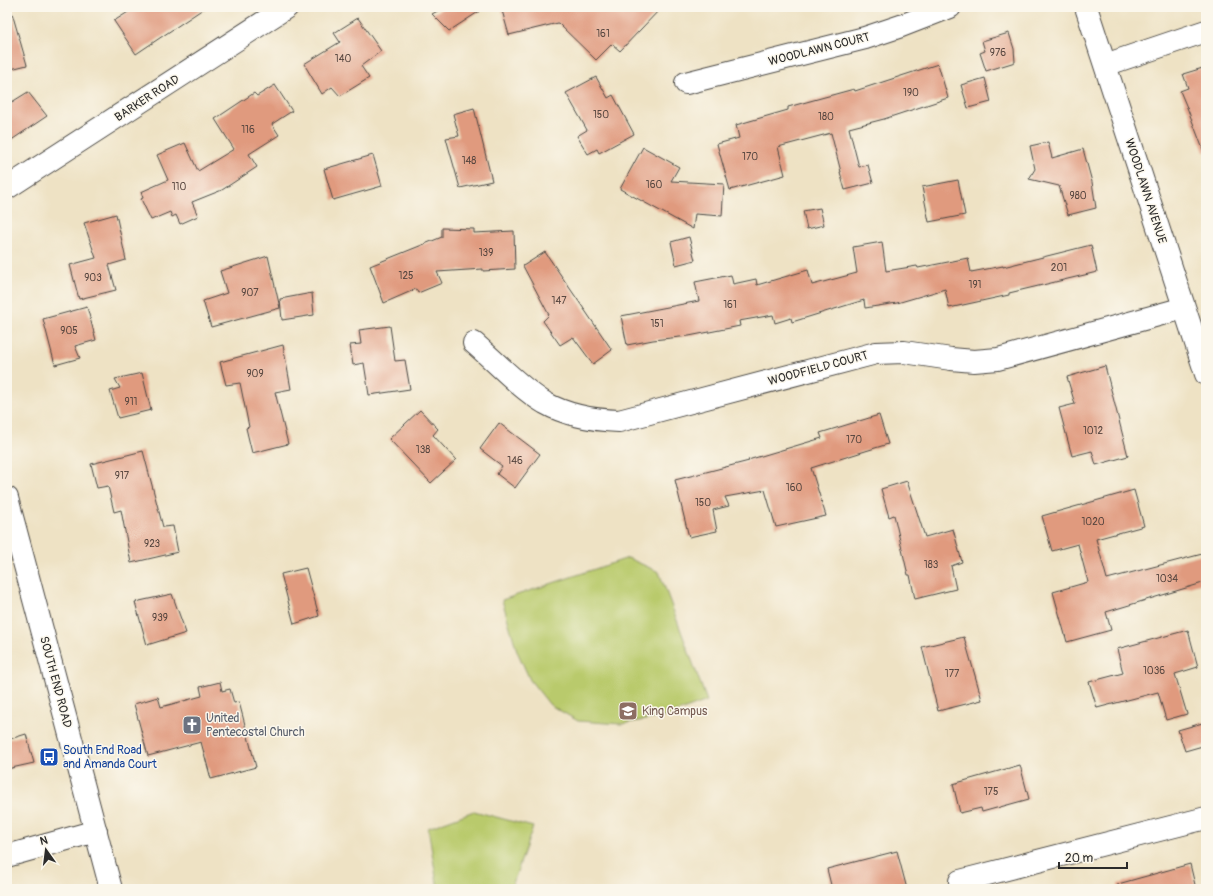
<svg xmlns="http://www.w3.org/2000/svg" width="1213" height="896" font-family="Pangolin,sans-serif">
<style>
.green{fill:#b9ca6c;stroke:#727a4c}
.building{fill:#e09a7e}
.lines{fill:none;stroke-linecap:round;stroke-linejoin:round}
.street-casing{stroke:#484642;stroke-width:24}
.secondary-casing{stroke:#484642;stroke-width:24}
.street{stroke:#fff;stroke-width:22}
.secondary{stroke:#fff;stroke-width:22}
.labels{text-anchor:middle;stroke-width:3;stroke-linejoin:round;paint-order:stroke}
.number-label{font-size:10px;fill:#584740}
.street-label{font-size:12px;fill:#2b2b2b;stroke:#fbf7ec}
.education-label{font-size:12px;fill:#785e54;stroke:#fbf7ec;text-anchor:start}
.worship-label{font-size:12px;fill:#5b616d;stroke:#fbf7ec;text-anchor:start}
.transit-label{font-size:12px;fill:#164399;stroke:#fbf7ec;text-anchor:start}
</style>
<rect width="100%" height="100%" fill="#fbf7ec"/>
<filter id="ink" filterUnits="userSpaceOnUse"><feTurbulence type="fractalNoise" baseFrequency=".025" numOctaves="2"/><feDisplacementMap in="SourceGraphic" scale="8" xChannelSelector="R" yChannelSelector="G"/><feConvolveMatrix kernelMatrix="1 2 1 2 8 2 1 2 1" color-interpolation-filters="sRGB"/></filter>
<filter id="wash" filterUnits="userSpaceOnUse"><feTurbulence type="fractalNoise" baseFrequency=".012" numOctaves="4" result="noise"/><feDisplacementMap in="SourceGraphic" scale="16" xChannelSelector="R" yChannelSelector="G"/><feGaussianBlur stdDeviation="0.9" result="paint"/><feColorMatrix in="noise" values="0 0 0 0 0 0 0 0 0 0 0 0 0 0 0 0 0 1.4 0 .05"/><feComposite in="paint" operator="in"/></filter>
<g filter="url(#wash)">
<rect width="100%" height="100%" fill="#eee2c4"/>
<path class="green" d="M628,558L659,572L707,701L663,717L621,724L578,721L550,705L530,680L517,651L502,600Z
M474,811L533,827L511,889H438L428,828Z"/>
<g id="blocks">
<path class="building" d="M136,7H206L136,54L114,21Z
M445,7H486L449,31L432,14Z
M501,7H662L620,51L612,44L596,60L558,23L509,35Z
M12,13L27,65L7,70V14Z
M358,18L381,51L361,66L369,78L340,96L332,87L322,94L304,64L340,42L334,33Z
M1009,33L1014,49L1015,62L986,71L980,53L985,51L982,41Z
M938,64L948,98L884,119L849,128L859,167L868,165L873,183L845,190L840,172H841L831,133L778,147L785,175L730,190L717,144L739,138L736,125L788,110V107L854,89L855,91Z
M1206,67V152H1204L1188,110L1180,91L1188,88L1183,74Z
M596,77L608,98L613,95L634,134L599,153L597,149L588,154L577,136L587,130L566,93Z
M985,78L991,102L968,108L961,85Z
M275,85L292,111L272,124L279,135L249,154L257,167L222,190L192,202L198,216L180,224L176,215L172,217L170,212L151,220L141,199L143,198L141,192L168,180L157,155L185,143L198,171L234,149L215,119L254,93L257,96Z
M28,92L47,116L7,143V105Z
M474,108L492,181L460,188L446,138L459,136L453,114Z
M1048,142L1052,158L1083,149L1092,182L1096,208L1068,215L1059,186L1029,179L1035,169L1030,146Z
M643,147L679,167L671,181L724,184L722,216L695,214L693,229L620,189Z
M373,155L382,186L333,200L324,169Z
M958,180L965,215L929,222L922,187Z
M820,208L824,225L807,229L803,211Z
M116,214L126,260L109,265L116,290L79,299L70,265L96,258L84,223Z
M442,228L474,229V233L514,231L515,269L483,271V269L437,272L442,283L418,293L416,289L384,303L370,266L442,237Z
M689,237L695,260L676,265L671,242Z
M882,242L886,271L917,266L918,268L968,258L971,272L1003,266V267L1091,245L1097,272L1009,293V295L949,308L945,289L897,303L865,308L864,300L792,322L791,318L775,323L773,315L739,321L740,326L689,336L653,340L627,345L621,316L699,301L695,282L731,275L733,284L756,279L757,285L808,270L812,285L857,273L853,247Z
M545,252L612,350L593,364L573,337L560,345L543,321L549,315L523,266Z
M268,256L280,308L211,327L203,301L227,293L220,271Z
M312,293L314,315L282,320L280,299Z
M87,307L96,340L75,346L80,358L55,365L43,319Z
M390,326L395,361L405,360L410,389L369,395L364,363L353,365L350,345L361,344L359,330Z
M283,345L291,389L275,392L288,444L252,453L246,428L249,427L240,383L226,385L220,362Z
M1105,366L1128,456L1096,465L1092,451L1072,456L1059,408L1075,404L1067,377Z
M142,373L151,410L118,418L110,391L120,388L115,379Z
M420,410L438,429L433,435L456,460L431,483L389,439Z
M879,415L888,444L811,468L826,516L776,527L765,490L725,497L729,506L713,510L717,531L689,537L675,480L749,461L748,460L822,438L820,433Z
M499,423L540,454L515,488L497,474L502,466L480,449Z
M143,451L163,527L173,526L178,552L131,563L121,510L114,512L108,486L97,488L91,464Z
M907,481L925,537L953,529L962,562L951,566L956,589L915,599L910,575H908L894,515L889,517L881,489Z
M1134,490L1144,526L1096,539L1107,579L1206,553V582L1106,612L1111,630L1067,642L1053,592L1088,582L1078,544L1052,551L1042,516Z
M306,568L319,616L294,624L281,574Z
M172,594L186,633L147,645L135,602Z
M1188,630L1198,667L1175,674L1187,714L1166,720L1158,692L1097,708L1089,682L1123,673L1117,649Z
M964,637L982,700L938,711L922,647Z
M220,682L222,691L230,689L234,703L239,702L256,767L211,779L201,742L148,756L134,704L158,697L161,707L202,696L200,687Z
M1206,722V745L1185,751L1178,730Z
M26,734L34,763L7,769V740Z
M1020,765L1029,799L982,812L981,808L960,813L953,784Z
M897,851L907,889H832L827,869Z
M1190,864L1196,889H1118V884Z"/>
</g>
</g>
<g filter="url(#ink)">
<use href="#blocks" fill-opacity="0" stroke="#484642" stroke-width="1"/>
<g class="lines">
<g class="street-casing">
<path id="street" d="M1086,7L1206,374
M1105,65L1206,31
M686,83L865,38L901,26L950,7
M7,188L287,7
M474,343C496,362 520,388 545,403C568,416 593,420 619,421L876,353L904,352L951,359L974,361L998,359L1184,308
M7,856L96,831
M960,881L1206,818"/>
</g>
<g class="secondary-casing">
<path id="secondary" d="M7,498L111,889"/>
</g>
<use href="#street" class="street"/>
<use href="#secondary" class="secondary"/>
</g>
</g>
<defs>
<g id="school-square" transform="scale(1)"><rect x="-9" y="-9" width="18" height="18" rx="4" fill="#8d6e63" stroke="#fbf7ec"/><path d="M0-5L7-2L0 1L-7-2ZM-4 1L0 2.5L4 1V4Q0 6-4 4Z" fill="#fff"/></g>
<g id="church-square" transform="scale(1)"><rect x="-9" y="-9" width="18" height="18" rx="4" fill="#6b7280" stroke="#fbf7ec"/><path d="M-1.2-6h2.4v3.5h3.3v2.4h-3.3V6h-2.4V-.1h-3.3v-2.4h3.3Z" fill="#fff"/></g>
<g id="bus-square" transform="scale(1)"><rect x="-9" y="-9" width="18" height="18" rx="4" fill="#1a4fb4" stroke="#fbf7ec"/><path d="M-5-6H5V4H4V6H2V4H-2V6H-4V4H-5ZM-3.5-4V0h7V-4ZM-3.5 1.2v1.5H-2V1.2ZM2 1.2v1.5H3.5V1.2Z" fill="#fff"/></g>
</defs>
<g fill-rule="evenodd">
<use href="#school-square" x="628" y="711"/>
<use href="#church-square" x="192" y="725"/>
<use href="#bus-square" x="49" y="757"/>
</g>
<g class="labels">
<g class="number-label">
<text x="603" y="37">161</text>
<text x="998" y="56">976</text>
<text x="343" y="62">140</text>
<text x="911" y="96">190</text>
<text x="601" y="118">150</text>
<text x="826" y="120">180</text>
<text x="248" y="133">116</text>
<text x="750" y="160">170</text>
<text x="469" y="164">148</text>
<text x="654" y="188">160</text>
<text x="179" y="190">110</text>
<text x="1078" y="199">980</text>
<text x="486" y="256">139</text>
<text x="1059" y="271">201</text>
<text x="406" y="279">125</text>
<text x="93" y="281">903</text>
<text x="975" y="288">191</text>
<text x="250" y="296">907</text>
<text x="559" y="304">147</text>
<text x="730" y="308">161</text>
<text x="657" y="327">151</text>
<text x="69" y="334">905</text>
<text x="255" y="377">909</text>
<text x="131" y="405">911</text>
<text x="1093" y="434">1012</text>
<text x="854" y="443">170</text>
<text x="423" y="453">138</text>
<text x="515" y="464">146</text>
<text x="122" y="479">917</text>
<text x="794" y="491">160</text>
<text x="703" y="506">150</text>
<text x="1093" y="525">1020</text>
<text x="152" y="547">923</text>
<text x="931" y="568">183</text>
<text x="1167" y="582">1034</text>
<text x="160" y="621">939</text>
<text x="1154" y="674">1036</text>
<text x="952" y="677">177</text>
<text x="991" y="795">175</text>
</g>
<g class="street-label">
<text transform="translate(819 49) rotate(-14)" y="4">WOODLAWN COURT</text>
<text transform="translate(147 98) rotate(-33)" y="4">BARKER ROAD</text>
<text transform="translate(1146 191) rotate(72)" y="4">WOODLAWN AVENUE</text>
<text transform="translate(818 368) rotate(-15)" y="4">WOODFIELD COURT</text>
<text transform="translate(56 682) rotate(75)" y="4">SOUTH END ROAD</text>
</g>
<g class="education-label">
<text x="642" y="715">King Campus</text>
</g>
<g class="worship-label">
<text x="206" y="722">United<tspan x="206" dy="14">Pentecostal Church</tspan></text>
</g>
<g class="transit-label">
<text x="63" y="754">South End Road<tspan x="63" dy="14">and Amanda Court</tspan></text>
</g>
</g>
<rect width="1213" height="896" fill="none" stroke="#fbf7ec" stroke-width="24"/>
<g transform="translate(46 850) rotate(346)" stroke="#fbf7ec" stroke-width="3" paint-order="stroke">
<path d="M0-3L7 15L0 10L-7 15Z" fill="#2b2b2b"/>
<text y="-6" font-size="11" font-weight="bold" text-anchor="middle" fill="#2b2b2b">N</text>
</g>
<path d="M1059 862v6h68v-6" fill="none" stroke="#2b2b2b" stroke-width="2"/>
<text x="1065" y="862" font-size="12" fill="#2b2b2b" stroke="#fbf7ec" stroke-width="3" paint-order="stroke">20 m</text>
</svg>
